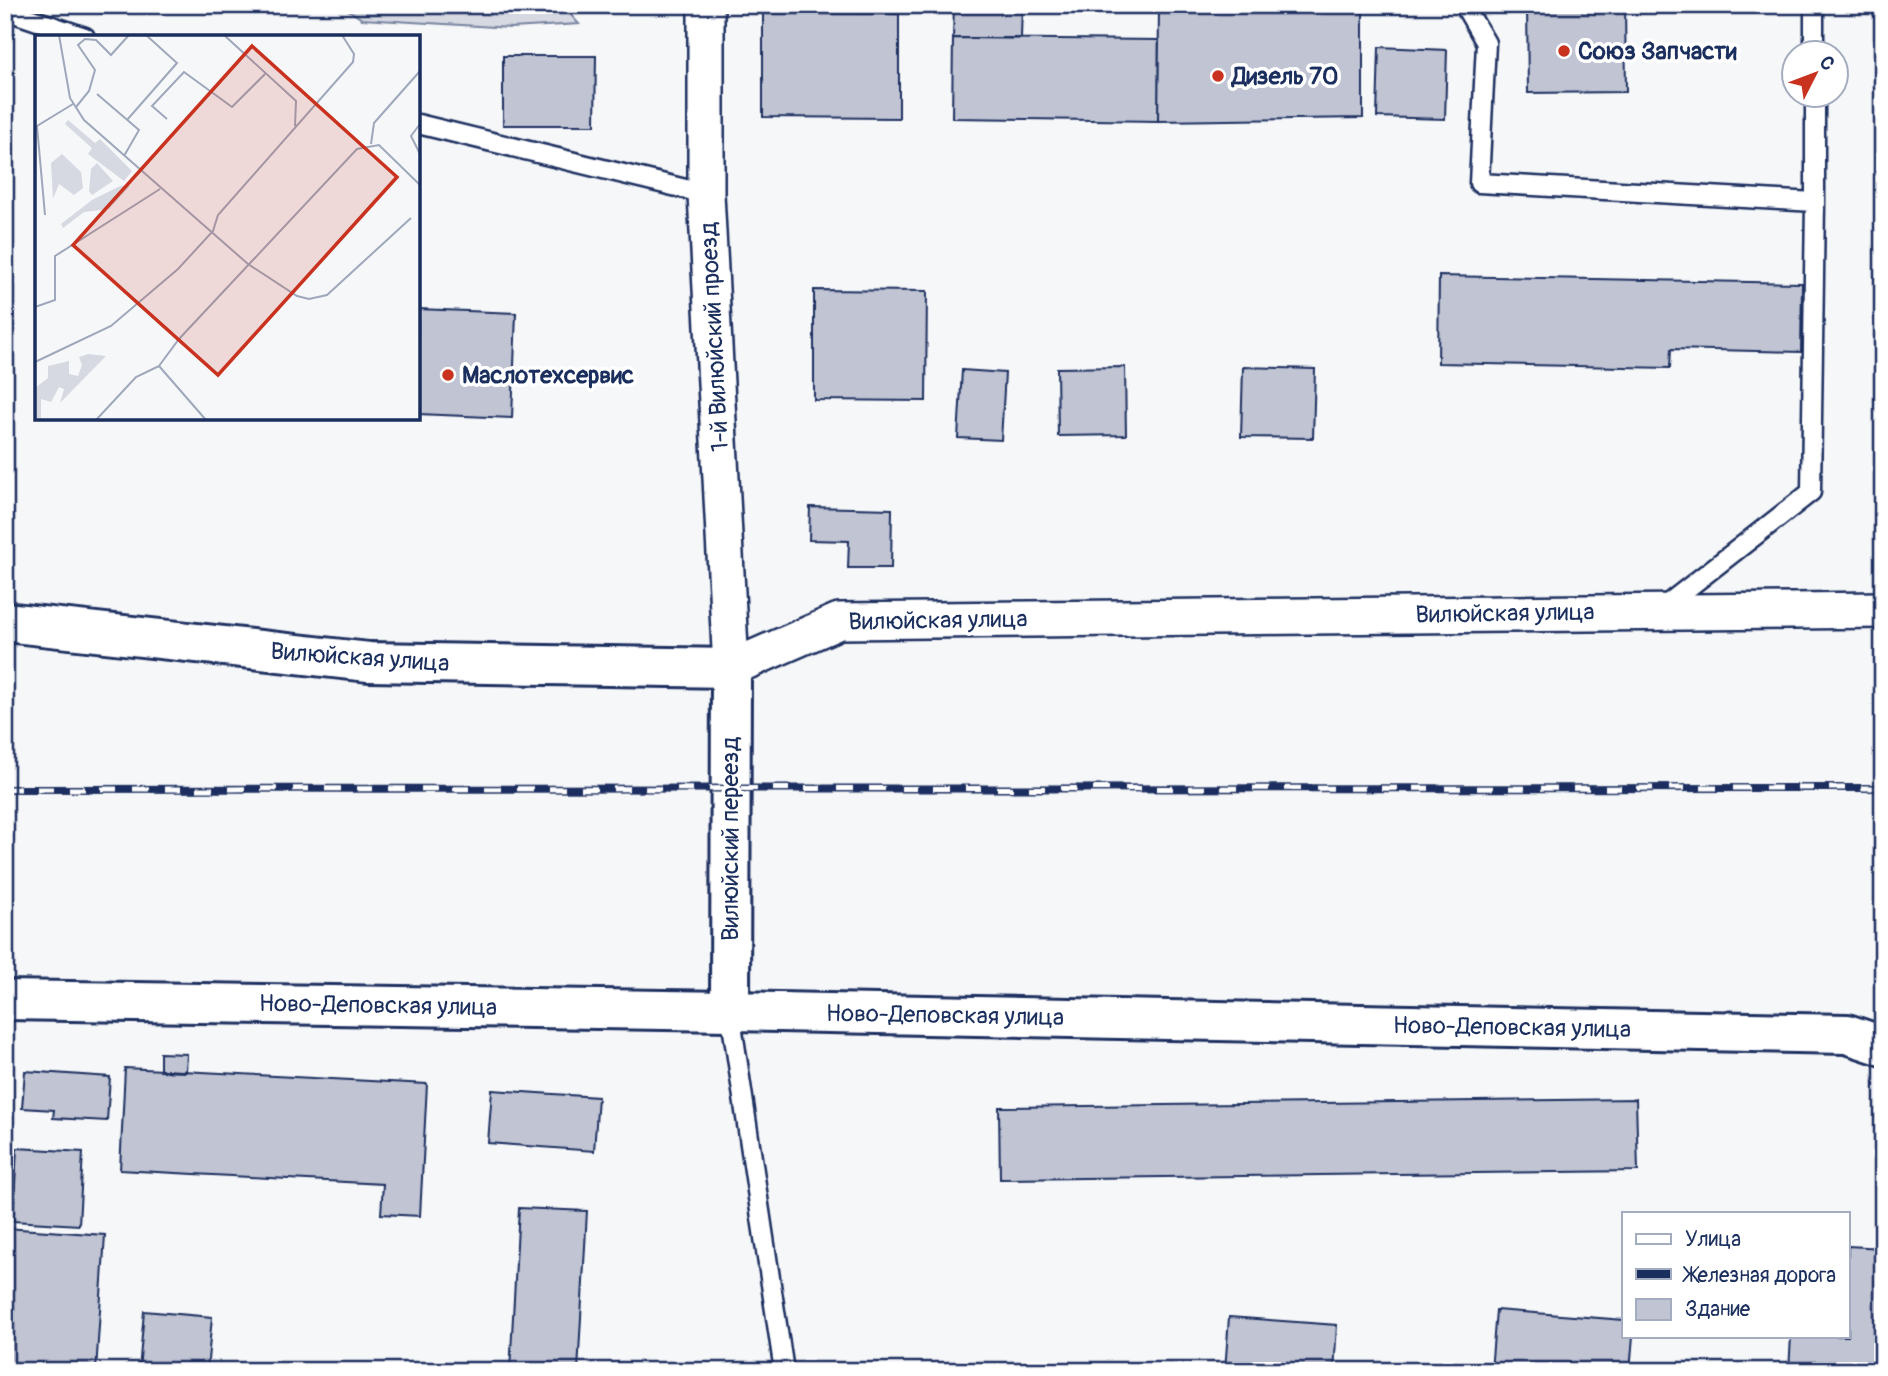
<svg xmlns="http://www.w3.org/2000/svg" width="1888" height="1376" font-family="Pangolin,sans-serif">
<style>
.green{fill:#d6d9e2;stroke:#7884a0;stroke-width:2}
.building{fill:#c0c4d3;stroke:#1b2f5e;stroke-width:2}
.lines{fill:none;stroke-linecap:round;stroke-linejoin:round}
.service-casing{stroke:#1b2f5e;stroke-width:23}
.minor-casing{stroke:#1b2f5e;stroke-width:40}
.tertiary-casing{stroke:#1b2f5e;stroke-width:44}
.service{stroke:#fff;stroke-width:18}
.minor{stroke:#fff;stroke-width:35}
.tertiary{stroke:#fff;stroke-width:38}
.rail-casing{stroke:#1b2f5e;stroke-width:8}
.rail{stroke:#fff;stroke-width:5;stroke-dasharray:16;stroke-linecap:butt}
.poi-dot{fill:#c8321e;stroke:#fff;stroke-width:2.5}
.labels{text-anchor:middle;stroke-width:7;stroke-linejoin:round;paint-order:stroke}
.poi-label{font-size:24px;font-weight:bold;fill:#1b2f5e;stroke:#fff;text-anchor:start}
.street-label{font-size:24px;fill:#1b2f5e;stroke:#fff}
.inset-road{fill:none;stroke:#9ea7bb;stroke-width:2}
.view{fill:#c8321e;fill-opacity:0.15;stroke:#c8321e;stroke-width:3.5}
.inset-edge{fill:none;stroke:#1b2f5e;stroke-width:3.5}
</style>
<rect width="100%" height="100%" fill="#f6f7f9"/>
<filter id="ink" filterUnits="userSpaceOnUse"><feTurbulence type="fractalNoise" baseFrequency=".0143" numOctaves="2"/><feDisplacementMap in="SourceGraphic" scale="14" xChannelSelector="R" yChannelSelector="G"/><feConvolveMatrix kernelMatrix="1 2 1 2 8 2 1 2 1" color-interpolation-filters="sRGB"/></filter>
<g filter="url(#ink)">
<path class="green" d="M341,5H562L579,24L511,28L362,19Z"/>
<path class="building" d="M954,5H1022L1021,38H953Z
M1159,5H1363V118L1158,121Z
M1527,5H1625L1626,92L1528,93Z
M763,13L899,14V118L763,117Z
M953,38L1159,40L1158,121L952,118Z
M1379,47L1447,50L1445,119L1377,117Z
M503,56H596L595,125H503Z
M1439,276L1802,283L1801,352L1671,349L1670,368L1438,363Z
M814,290L927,291L926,401L814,400Z
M418,309L516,313L512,418L418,414Z
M1125,367L1126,435L1058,436L1057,368Z
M1243,367L1315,369L1313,438L1241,437Z
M962,370L1005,373L1001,440L958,438Z
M810,507L892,509L891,568H848L849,541L809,540Z
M160,1053L187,1054L186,1072L160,1071Z
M125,1068L427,1084L420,1216L381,1214L383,1184L120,1170Z
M25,1071L110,1077L107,1121L53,1118L54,1110L22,1108Z
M492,1090L598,1097L594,1151L488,1143Z
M1636,1099L1638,1171L1000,1179L999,1107Z
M17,1148L83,1152L79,1225L13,1221Z
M519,1208L587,1211L578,1371H510Z
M5,1228L105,1235L96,1371H5Z
M1848,1246L1883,1248L1879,1371H1789L1791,1336H1848Z
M1496,1310L1624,1320V1336H1633L1630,1371H1491Z
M144,1311L212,1317L207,1371H139Z
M1229,1317L1337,1325L1334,1371H1225Z"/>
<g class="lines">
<g class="service-casing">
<path id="service" d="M1464,5L1486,43L1479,183L1815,202
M1814,5V52
M5,10L85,37
M418,124L706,194
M1661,609L1811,492L1815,202V94
M730,1011L784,1371"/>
</g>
<g class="minor-casing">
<path id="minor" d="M706,5V194L731,668L839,621L1883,610"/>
</g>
<g class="tertiary-casing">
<path id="tertiary" d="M5,622L369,662L731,668L730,1011
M5,1000L730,1011L1847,1034L1883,1046"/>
</g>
<use href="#service" class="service"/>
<use href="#minor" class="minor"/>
<use href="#tertiary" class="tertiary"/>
<g class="rail-casing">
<path id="rail" d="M5,789L1883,788"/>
</g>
<use href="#rail" class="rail"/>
</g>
</g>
<g class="poi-dot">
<circle cx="1564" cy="51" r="7"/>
<circle cx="1218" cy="76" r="7"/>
<circle cx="448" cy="375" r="7"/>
</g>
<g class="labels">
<g class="poi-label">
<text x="1578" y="59">Союз Запчасти</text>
<text x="1232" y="84">Дизель 70</text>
<text x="462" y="383">Маслотехсервис</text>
</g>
<g class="street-label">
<text transform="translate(714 337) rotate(-93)" y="8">1-й Вилюйский проезд</text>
<text transform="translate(1505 613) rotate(-1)" y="8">Вилюйская улица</text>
<text transform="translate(938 620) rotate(-1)" y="8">Вилюйская улица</text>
<text transform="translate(360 657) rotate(4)" y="8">Вилюйская улица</text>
<text transform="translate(730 839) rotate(-90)" y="8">Вилюйский переезд</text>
<text transform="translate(378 1005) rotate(1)" y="8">Ново-Деповская улица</text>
<text transform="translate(945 1015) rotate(1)" y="8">Ново-Деповская улица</text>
<text transform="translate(1512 1027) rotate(1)" y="8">Ново-Деповская улица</text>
</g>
</g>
<g transform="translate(35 35)">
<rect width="385" height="385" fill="#f6f7f9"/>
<path d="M33,85L60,108L65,104L97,136L89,146L53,119L57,113L30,89ZM27,119L46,137L48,153L39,160L24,149L18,164L16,128ZM62,128L78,146L57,160L54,156L56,134ZM85,151H95L74,174L49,177L28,193L26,189L57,165ZM53,319L71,321L25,368L29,354L24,352L16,367L6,364V385H0V353L13,343V331L34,326V339L43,341L47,330L44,322Z" fill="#d6d9e2"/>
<path class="inset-road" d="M24,0L35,63L49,85L213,229L262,261L274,264L292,260L376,183M189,0L261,66L260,91M62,59L104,95L89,121M41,72L54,56L60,35L43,10L50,4L61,5L76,20L94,0M132,84L117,71L149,37L197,72L231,38M92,85L142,28L111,0M385,89L376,101L385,119M336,109L339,88L385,36M10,180L2,91L38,69M0,272L20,265V221L125,154M0,327L76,291L143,234L178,196L183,180L318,27L319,19L307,0M124,331L144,304L322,114L344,110L385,150M124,331L171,385M61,385L101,342L124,331"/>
<path class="view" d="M217,11L362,142L183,340L38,210Z"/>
<rect width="385" height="385" class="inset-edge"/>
</g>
<rect width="1888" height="1376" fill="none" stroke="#fff" stroke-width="28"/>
<rect x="14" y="14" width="1860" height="1348" fill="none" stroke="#1b2f5e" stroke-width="2.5" filter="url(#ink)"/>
<rect x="1622" y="1212" width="228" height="126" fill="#ffffff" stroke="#a4acbf" stroke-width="2"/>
<rect x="1636" y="1234" width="35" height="10" fill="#ffffff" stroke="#a4acbf" stroke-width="2"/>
<text x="1685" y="1246" font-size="21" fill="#1b2f5e">Улица</text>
<rect x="1636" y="1269" width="35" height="10" fill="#1b2f5e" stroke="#a4acbf" stroke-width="2"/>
<text x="1685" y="1282" font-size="21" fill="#1b2f5e">Железная дорога</text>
<rect x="1636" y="1299" width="35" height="21" fill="#c0c4d3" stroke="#a4acbf" stroke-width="2"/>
<text x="1685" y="1316" font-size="21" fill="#1b2f5e">Здание</text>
<g transform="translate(1815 74) rotate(48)"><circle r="33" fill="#ffffff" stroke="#a4acbf" stroke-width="2"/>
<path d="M0-5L12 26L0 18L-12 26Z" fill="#c8321e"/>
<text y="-10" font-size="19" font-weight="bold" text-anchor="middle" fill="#1b2f5e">С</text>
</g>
</svg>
